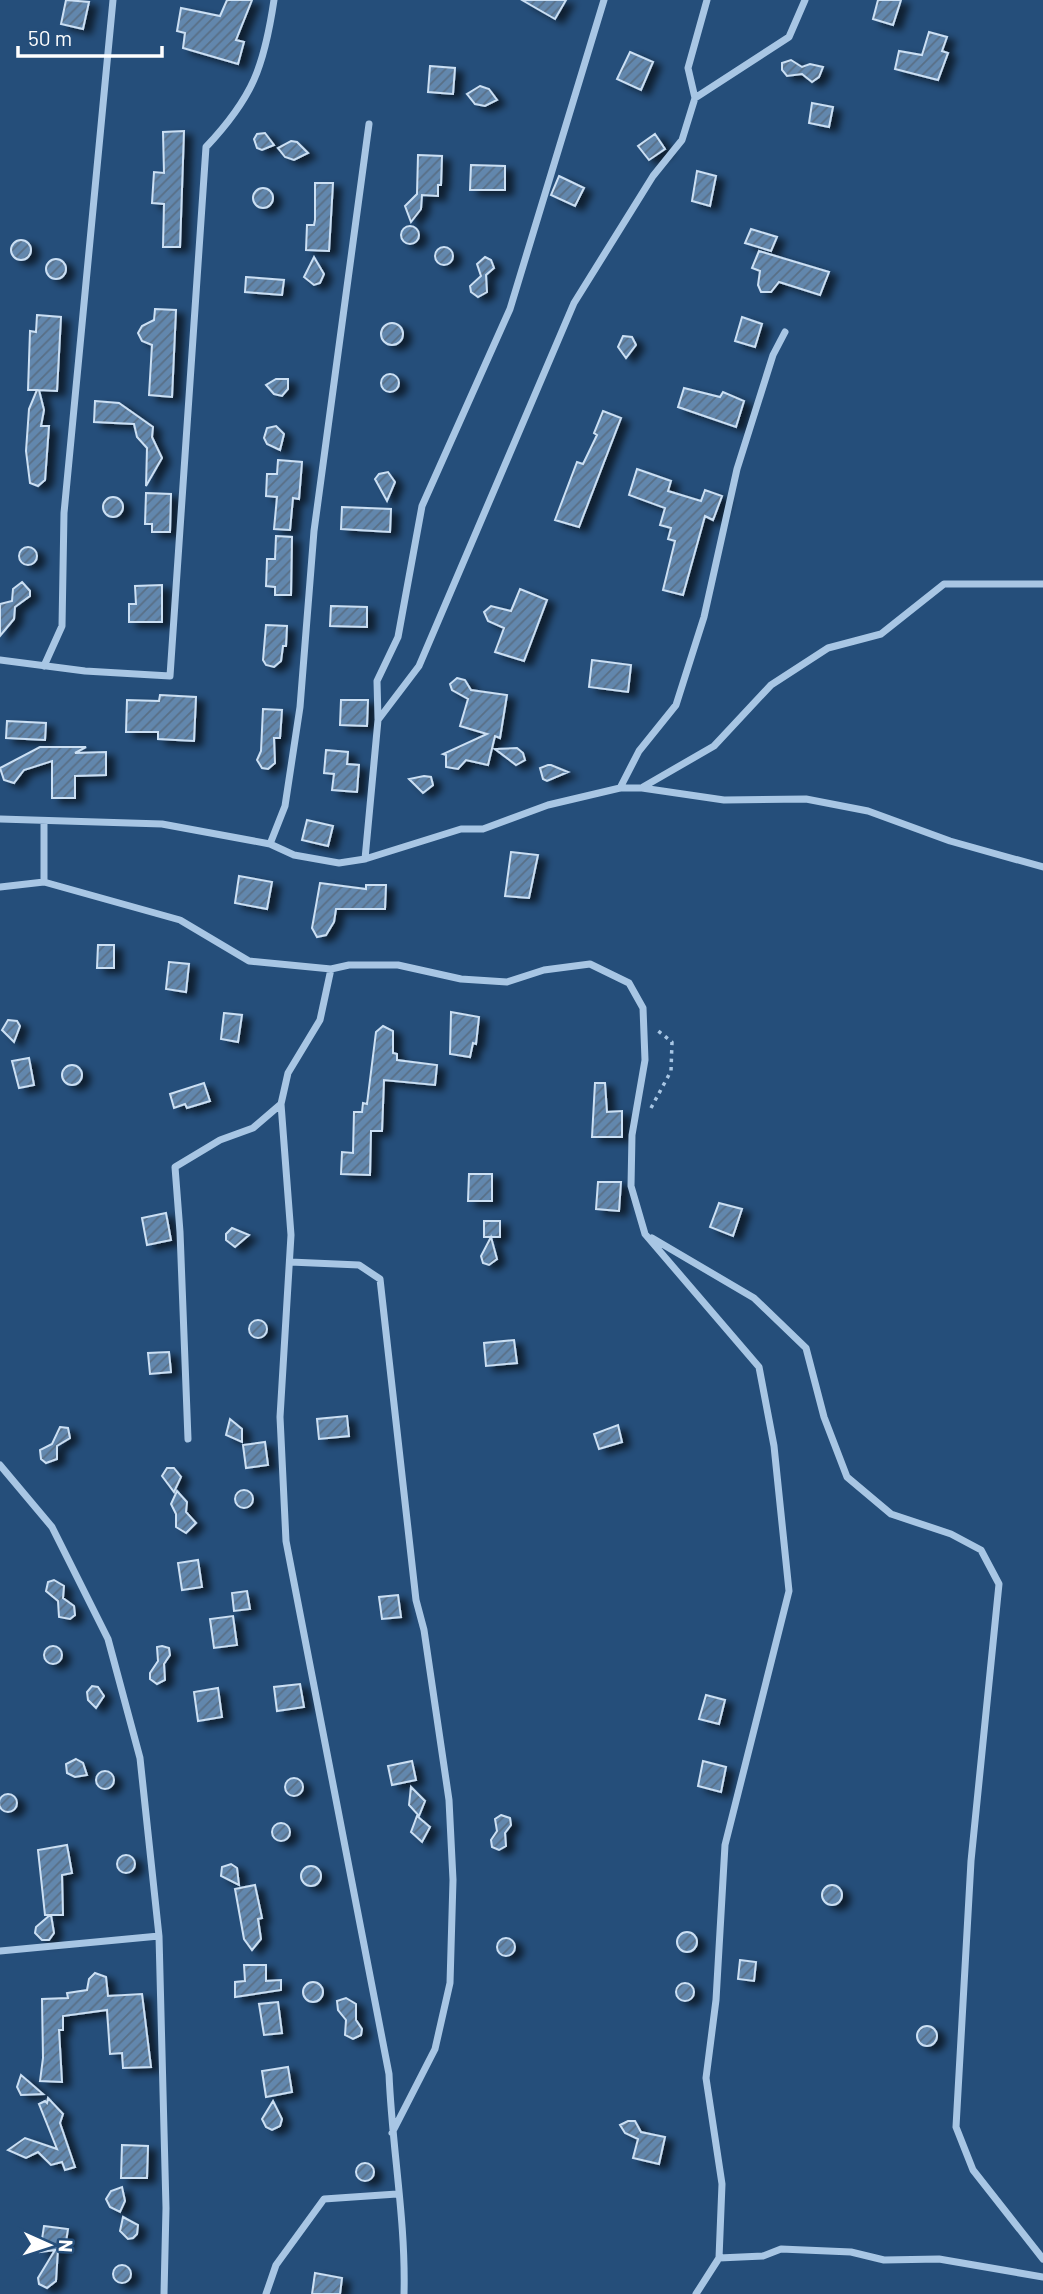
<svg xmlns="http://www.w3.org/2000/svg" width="1043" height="2294" font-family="Barlow,sans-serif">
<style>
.building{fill:url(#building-hatch);stroke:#cbdff3;stroke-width:2;filter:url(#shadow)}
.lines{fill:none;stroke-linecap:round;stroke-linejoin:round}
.path{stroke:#a8c6e4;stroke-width:3.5;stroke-dasharray:3.5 5;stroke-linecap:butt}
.street{stroke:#a8c6e4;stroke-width:7}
</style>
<defs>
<pattern id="building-hatch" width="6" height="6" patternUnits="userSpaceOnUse" patternTransform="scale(1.75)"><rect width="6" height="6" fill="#6287ad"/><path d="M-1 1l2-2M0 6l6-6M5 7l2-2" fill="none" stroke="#596f86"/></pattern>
<filter id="shadow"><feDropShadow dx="8" dy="4.5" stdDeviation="3.5" flood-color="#0009"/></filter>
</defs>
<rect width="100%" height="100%" fill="#254e7a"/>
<path class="building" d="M66,0L89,2L83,29L61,24Z
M227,0H252L236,40L244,42L238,64L183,48L185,33L177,31L181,8L220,16Z
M522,0H566L555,19Z
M878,0H901L893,25L873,19Z
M929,32L947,37L942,51L948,53L938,80L895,69L899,51L922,55Z
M630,52L653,62L641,90L617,79Z
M791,60L802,67L810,64L823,67L819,77L812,82L802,74L787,76L782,70V63Z
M430,66L455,68L453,94L428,92Z
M480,86L489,89L497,100L485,106L475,104L467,94Z
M812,103L833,107L829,127L809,123Z
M184,131L180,247H163L164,204L152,203L154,172L164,173L163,132Z
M265,133L274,145L262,150L257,148L254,139L257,134Z
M655,134L665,149L649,160L638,146Z
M291,141L297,142L308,153L294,160L285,157L278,148Z
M418,155L442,156L441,185H438V196L422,195L421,209L411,222L405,206L417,194Z
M471,165L505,166V190H470Z
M697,171L716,176L710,206L692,201Z
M559,176L584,188L575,206L551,195Z
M315,183H333L329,251L306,250L307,225H314L315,220Z
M253 198a10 10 0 1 1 20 0a10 10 0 1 1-20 0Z
M401 235a9 9 0 1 1 18 0a9 9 0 1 1-18 0Z
M751,229L777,237L771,251L745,243Z
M11 250a10 10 0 1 1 20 0a10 10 0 1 1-20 0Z
M435 256a9 9 0 1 1 18 0a9 9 0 1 1-18 0Z
M759,251L829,272L820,295L779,282L771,292H761L758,285L760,271L752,268Z
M314,257L324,274L320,283L314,285L304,277Z
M485,257L491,260L494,268L486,275L487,292L478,297L471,292L470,286L481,276L477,264Z
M46 269a10 10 0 1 1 20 0a10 10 0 1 1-20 0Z
M246,277L284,280L282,295L245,292Z
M155,309L176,310L172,397L149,395L152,345L142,341L138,333L142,326L154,320Z
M37,315L61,317L57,391L39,390L44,410L41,426H49L45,480L38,486L30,483L26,451L29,409L37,390H28L30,331L36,332Z
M742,317L762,324L755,347L735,341Z
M381 334a11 11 0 1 1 22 0a11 11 0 1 1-22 0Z
M623,336L632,337L636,345L626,358L618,347Z
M381 383a9 9 0 1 1 18 0a9 9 0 1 1-18 0Z
M276,379H288V389L282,396L274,394L266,385Z
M684,388L720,397L723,392L744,401L736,427L678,407Z
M95,401L119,403L153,427L152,437L162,458L146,486L147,448L137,437L134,424L94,422Z
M603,411L621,418L579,527L555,520L577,462L583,464L597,435L594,433Z
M276,426L284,434L280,450L267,444L264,438L267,428Z
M278,460L302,462L299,499L293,498L290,530L274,529L277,497L266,496L267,474H277Z
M637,469L671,481L668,491L701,501L705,490L722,496L713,520L705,516L683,595L663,590L675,541L668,539L671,528L660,525L665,508L629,495Z
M388,472L395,482L387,501L375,479L379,474Z
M146,493L171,494L170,532H152V524H145Z
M103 507a10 10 0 1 1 20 0a10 10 0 1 1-20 0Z
M342,507L391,509L390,532L341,529Z
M276,536L292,537L291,595H275V587L266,586L267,559H275Z
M19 556a9 9 0 1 1 18 0a9 9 0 1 1-18 0Z
M22,582L30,591V596L15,607L14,619L0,636V604L12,601L13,589Z
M162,585V622H129V604H136L135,586Z
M520,589L547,600L524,661L495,652L504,628L488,621L484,612L491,606L511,611Z
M331,606L367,607V627L330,626Z
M266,625L287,626L286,646H283L281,661L274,667L266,665L263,660Z
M592,660L631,665L628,692L589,687Z
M457,678L465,680L471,690L507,695L500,738L495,736L488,765L466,760L458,769L446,767V755L443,754L487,734L460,726L468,699L452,690L450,684Z
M160,695L196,697L194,741L158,739V732H126L127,700L159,701Z
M341,700H368L367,726L340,725Z
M263,709L282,710L280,738H274L275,763L268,769L262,768L257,760L261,751Z
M7,721L46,723L45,740L6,738Z
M40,747H86L75,753L106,752V775L75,776V798H52V761L24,770L14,783L4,780L0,768Z
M517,748L523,753L525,760L516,765L495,749Z
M326,750L348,752L347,764L359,765L357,792L332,790L334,774L324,773Z
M548,765H551L568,772L547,781L543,779L540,768Z
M424,776L431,777L433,785L423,793L409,779Z
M307,820L333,826L328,846L302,840Z
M511,852L538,855L529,898L505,896Z
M239,876L272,882L267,909L235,903Z
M320,883L366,889V885H386L385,909H336L334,922L326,935L317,937L312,928Z
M98,945H114V968H97Z
M169,962L189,964L186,992L166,989Z
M451,1012L479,1017L476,1044L473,1043L470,1057L450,1054Z
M224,1013L242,1015L238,1042L221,1039Z
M8,1020L17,1021L20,1026L14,1042L2,1030Z
M383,1026L393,1031V1053L397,1054V1060L437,1065L435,1085L384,1080L382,1131H371L370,1175L341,1174L342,1152L353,1153L354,1112H362L363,1103L367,1104L376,1032Z
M29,1058L34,1085L19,1088L12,1061Z
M62 1075a10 10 0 1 1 20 0a10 10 0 1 1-20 0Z
M204,1083L210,1101L187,1108L185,1104L174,1108L170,1094Z
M595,1083H605L607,1112L622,1111V1137H592Z
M469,1174H492V1201H468Z
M598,1182H621L619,1211L596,1209Z
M719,1203L742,1209L733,1236L710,1227Z
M166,1213L171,1240L147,1245L142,1218Z
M484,1221H500V1237H484Z
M232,1228L249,1235L235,1247L226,1240V1234Z
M491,1237L497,1259L489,1265L483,1263L481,1256Z
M249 1329a9 9 0 1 1 18 0a9 9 0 1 1-18 0Z
M514,1340L517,1363L486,1366L484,1343Z
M169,1352L171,1372L150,1374L148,1353Z
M347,1416L349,1436L319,1439L317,1419Z
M230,1419L242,1429V1442L226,1435Z
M618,1425L622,1442L599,1449L594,1434Z
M60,1427L68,1428L70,1438L57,1446V1459L46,1463L41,1459L40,1450L52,1444Z
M265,1442L268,1465L246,1468L243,1445Z
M174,1468L181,1477L174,1492L162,1476L167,1468Z
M235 1499a9 9 0 1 1 18 0a9 9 0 1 1-18 0Z
M177,1491L187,1502L186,1512L196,1523L186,1533L176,1527V1514L171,1504Z
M198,1560L202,1587L182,1590L178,1563Z
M54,1580L64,1586L63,1598L74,1606L75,1615L70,1619L59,1617L58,1601L46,1591L48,1582Z
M247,1591L250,1609L234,1611L232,1593Z
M398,1595L401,1617L382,1619L379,1597Z
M233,1616L237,1645L214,1648L210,1619Z
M162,1646L169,1648L170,1655L164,1664L165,1680L157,1684L150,1679V1673L158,1661L157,1647Z
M44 1655a9 9 0 1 1 18 0a9 9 0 1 1-18 0Z
M300,1684L304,1707L277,1711L274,1687Z
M98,1687L104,1696L96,1708L88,1700L87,1692L92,1686Z
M218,1688L222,1717L198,1721L194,1692Z
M706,1695L725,1700L719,1724L699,1719Z
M76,1759L83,1763L87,1775L75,1777L67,1773L66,1764Z
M412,1761L416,1780L392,1785L388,1766Z
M703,1761L726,1767L721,1792L698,1786Z
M96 1780a9 9 0 1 1 18 0a9 9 0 1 1-18 0Z
M285 1787a9 9 0 1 1 18 0a9 9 0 1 1-18 0Z
M411,1787L425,1801L419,1816L409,1805Z
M-1 1803a9 9 0 1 1 18 0a9 9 0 1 1-18 0Z
M501,1815L510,1818L511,1825L505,1833L506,1846L499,1850L492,1847L491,1840L497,1831L495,1819Z
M417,1816L430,1827L422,1842L411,1832Z
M272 1832a9 9 0 1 1 18 0a9 9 0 1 1-18 0Z
M67,1845L72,1873L62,1875L63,1915H51L54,1933L49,1940H42L35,1933L36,1927L50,1915H45L38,1850Z
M117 1864a9 9 0 1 1 18 0a9 9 0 1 1-18 0Z
M231,1864L237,1868L239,1885L221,1876L222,1867Z
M301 1876a10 10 0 1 1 20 0a10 10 0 1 1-20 0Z
M255,1885L262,1918L258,1919L261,1939L252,1950L244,1939L235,1889Z
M822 1895a10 10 0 1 1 20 0a10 10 0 1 1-20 0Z
M677 1942a10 10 0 1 1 20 0a10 10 0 1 1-20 0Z
M497 1947a9 9 0 1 1 18 0a9 9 0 1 1-18 0Z
M740,1960L756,1962L754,1981L738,1979Z
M244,1965H266V1981L281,1980V1990L235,1997V1982L245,1981Z
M95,1973L106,1977L108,1996L142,1994L151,2067L123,2068L122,2053L110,2054L107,2010L63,2016V2030H59L62,2082L40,2081L43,2058L42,1999L68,1998L67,1993L87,1990L89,1979Z
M303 1992a10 10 0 1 1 20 0a10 10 0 1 1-20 0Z
M676 1992a9 9 0 1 1 18 0a9 9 0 1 1-18 0Z
M346,1998L356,2004V2020L362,2029L361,2035L353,2039L345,2035L346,2020L338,2010L337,2001Z
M278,2002L282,2033L264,2035L259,2004Z
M917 2036a10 10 0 1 1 20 0a10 10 0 1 1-20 0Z
M288,2067L292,2092L266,2097L262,2071Z
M21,2075L43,2094L21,2095L17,2087Z
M48,2098L63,2114L60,2123L75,2167L65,2170L62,2162L51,2165L38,2152L26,2158L8,2150L25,2138L57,2149L39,2104L45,2101L47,2103Z
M273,2101L282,2119L280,2126L272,2130L266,2127L262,2119Z
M628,2121H635L641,2132L665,2137L659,2164L633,2158L638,2139L625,2133L620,2125Z
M122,2145L148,2146L147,2178H121Z
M356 2172a9 9 0 1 1 18 0a9 9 0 1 1-18 0Z
M122,2187L125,2201L120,2212L110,2207L106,2199L111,2191Z
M123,2217L138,2225L137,2234L133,2238L128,2239L120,2231Z
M44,2226L68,2229L65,2248L58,2249L56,2281L47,2288L39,2284L38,2278L55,2250L40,2252Z
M113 2274a9 9 0 1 1 18 0a9 9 0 1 1-18 0Z
M315,2273L342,2278L340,2294H312Z"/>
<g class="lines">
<path class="path" d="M651,1108L671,1071L672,1042L657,1030"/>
<path class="street" d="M695,98L789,37L805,0
M0,660L85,671L170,676L206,147C253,97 264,67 274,0
M44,666L62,626L64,513L113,0
M378,719L377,681L398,637L422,506L510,309L604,0
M643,787L714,746L771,685L828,648L881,634L944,584H1043
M620,788L639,751L676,705L704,617L737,469L773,355L785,332
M0,819L162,824L270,844L294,855L339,863L365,859L461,829H483L548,805L620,788H642L724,800L806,799L868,811L950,841L1043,867
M44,822V882L180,920L249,961L331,969L320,1020L288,1073L281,1104L253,1128L220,1140L175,1167L180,1232L188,1439
M270,844L285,806L300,707L314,531L369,124
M365,859L378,720L419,666L574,303L653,176L682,140L695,98L688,68L707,0
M0,887L44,882
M331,969L349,965H398L461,979L507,982L544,970L590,964L629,983L643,1008L645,1060L632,1135L631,1186L645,1234L759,1367L774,1446L789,1591L725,1845L716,2000L706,2078L722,2184L719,2258L696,2294
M281,1104L291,1235L280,1417L286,1541L389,2074C392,2148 406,2221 404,2294
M652,1238L754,1298L806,1348L824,1417L847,1477L891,1514L951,1534L981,1550L999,1584L971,1861L956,2127L973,2170L1043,2259
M290,1262L359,1265L380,1279L416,1600L424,1630L449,1800L453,1880L450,1983L435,2049L392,2133
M0,1465L52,1527L108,1639L140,1758L159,1936L166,2208L164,2294
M0,1951L159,1936
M719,2258L763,2256L781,2249L851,2252L884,2260L939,2259L1043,2277
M266,2294L276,2265L324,2199L397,2194"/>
</g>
<g transform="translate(49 2245) rotate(93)" stroke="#254e7a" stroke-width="5" paint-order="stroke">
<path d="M0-5L12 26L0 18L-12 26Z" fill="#ffffff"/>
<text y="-10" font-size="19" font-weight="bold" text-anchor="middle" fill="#ffffff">N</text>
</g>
<path d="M18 46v10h144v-10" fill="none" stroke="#ffffff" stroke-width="3.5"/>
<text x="28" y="46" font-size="21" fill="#ffffff" stroke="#254e7a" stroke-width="5" paint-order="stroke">50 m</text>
</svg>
